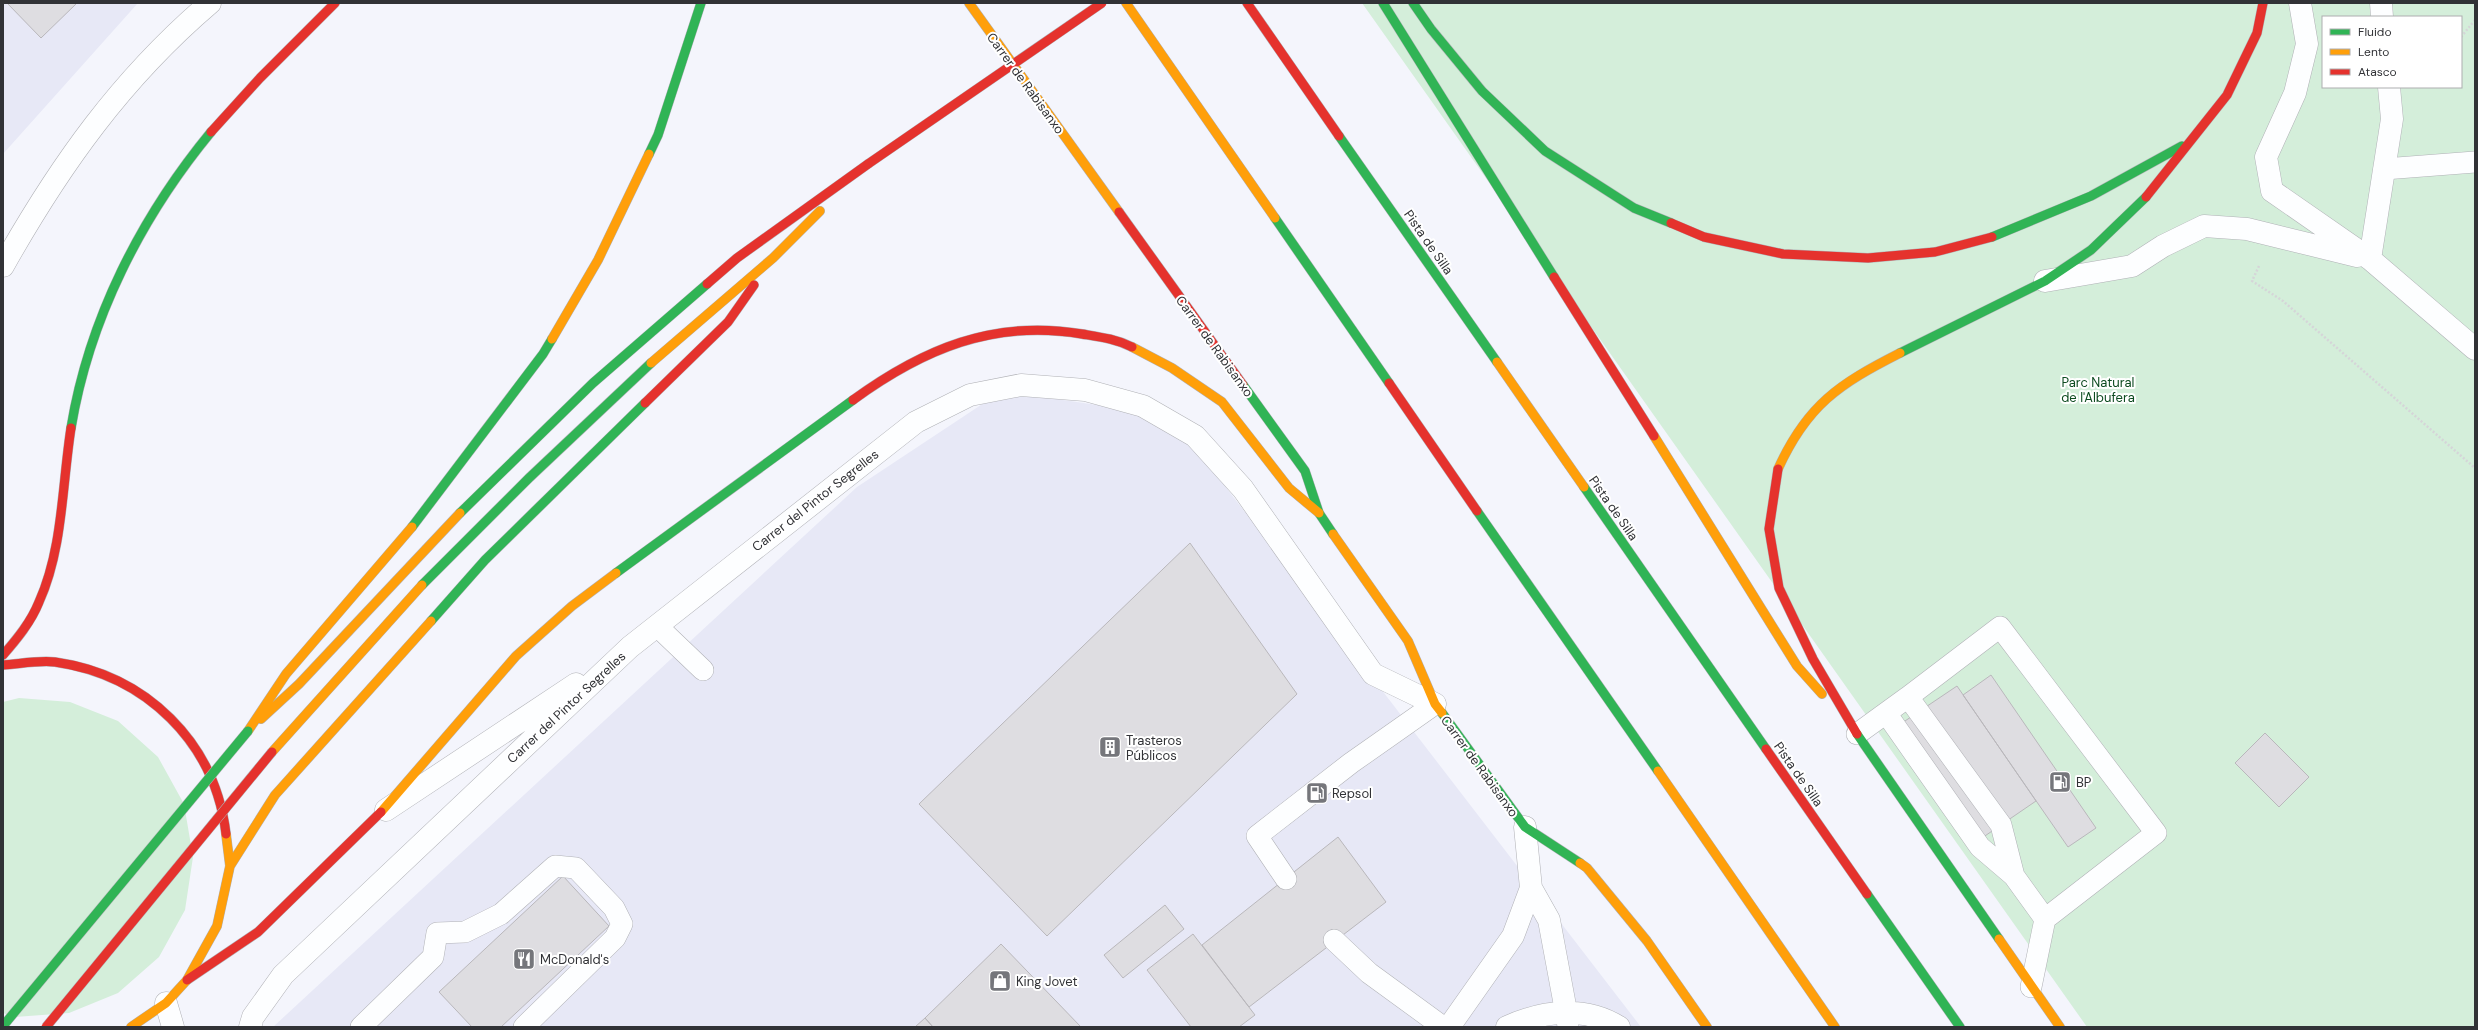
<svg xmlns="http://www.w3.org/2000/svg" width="2478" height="1030" font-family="'DM Sans',sans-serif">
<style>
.built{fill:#e7e8f6}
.green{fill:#d4eeda;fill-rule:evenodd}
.building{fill:#dedde1;stroke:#b9b7bb}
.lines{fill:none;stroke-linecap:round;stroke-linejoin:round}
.lane-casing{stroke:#b0b1b6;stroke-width:22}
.street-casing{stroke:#b0b1b6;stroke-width:23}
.fast-casing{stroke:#b0b1b6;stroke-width:10}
.slow-casing{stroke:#b0b1b6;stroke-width:10}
.jam-casing{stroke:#b0b1b6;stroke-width:10}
.path{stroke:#d5d5d8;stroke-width:2.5;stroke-dasharray:2 2;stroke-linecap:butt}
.lane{stroke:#fdfeff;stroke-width:21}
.street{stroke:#fdfeff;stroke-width:22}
.fast{stroke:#30b455;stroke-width:9}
.slow{stroke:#ff9f0a;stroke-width:9}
.jam{stroke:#e5322d;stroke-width:9}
.fast-bridge-casing{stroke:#b0b1b6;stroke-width:10;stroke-linecap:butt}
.jam-bridge-casing{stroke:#b0b1b6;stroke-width:10;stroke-linecap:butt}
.fast-bridge{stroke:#30b455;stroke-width:9}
.jam-bridge{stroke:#e5322d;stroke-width:9}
.labels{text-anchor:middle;stroke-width:4;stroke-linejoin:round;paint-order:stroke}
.street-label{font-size:13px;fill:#313236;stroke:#fff}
.park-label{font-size:13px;fill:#0d4b20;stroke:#fff}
.poi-label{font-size:13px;fill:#313236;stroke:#fff;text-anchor:start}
</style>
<rect width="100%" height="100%" fill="#f4f5fc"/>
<path class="built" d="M3,3H138L3,154Z
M1002,391L1171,416L1641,1027H273L857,487Z"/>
<path class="green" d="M1362,3H2475V1027H2087ZM2323,17H2461V87H2323Z
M19,698L70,702L118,721L158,757L184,804L193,857L185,910L159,957L118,993L69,1013L15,1017L3,1013V702Z"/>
<path class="building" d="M7,3H77L41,38Z
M1190,543L1297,694L1047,936L919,804Z
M1991,675L2096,828L2068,847L1963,695Z
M1957,686L2036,801L1979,840L1899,725Z
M2265,733L2309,777L2279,807L2235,763Z
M1338,837L1386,902L1249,1007L1202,945Z
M563,876L609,926L501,1027H472L439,992Z
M1165,905L1184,929L1123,978L1104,955Z
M1193,934L1255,1015L1239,1027H1191L1147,970Z
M1001,944L1081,1027H933L925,1018Z
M925,1018L933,1027H915Z"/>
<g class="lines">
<g class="lane-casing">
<path id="lane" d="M2384,169L2475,162
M657,626L703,670
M1908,697L2000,627L2156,833L2045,919
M1886,713L1980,847L2014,876L2045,919L2031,987
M1857,734L1908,697L2001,825L2014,876
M1286,879L1257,836L1351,763L1435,704
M1334,940L1369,973L1443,1027
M1566,1011L1568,1027
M361,1027L433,957L437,933L465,932L501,914L555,866L576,868L614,908L622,924L615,938L524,1027"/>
</g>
<g class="street-casing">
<path id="street" d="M2300,3L2307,44L2295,93L2266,157L2272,191L2370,259L2475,349
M2381,3L2382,17
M2370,259L2392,119L2389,87
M3,266C60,165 121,79 210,3
M2045,281L2132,266L2163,246L2204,226L2247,229L2357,256
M386,810L576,684
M1531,888L1549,920L1566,1011
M166,1003L173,1027
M250,1027L253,1017L283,975L630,647L916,422L970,395L1021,385L1085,390L1143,406L1195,436L1243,489L1373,674L1435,704
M1449,1027L1513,936L1531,888L1525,827
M1507,1027C1542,1011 1584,1005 1619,1027"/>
</g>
<g class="fast-casing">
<path id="fast" d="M1383,3L1554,277
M1413,3L1431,29L1482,91L1545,151L1634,208L1671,223
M1339,136L1497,362
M649,154L658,135L701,3
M1275,218L1389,383
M1992,237L2091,196L2182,146
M1900,353L2045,281L2091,250L2146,197
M1243,385L1305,471L1319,513L1333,534
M71,428C89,319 141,217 211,132
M1584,487L1766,749
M1477,511L1658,771
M460,513L593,383L707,284
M412,527L543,354L552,339
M616,573L853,400
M422,585L529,478L651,363
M431,621L485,560L645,403
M1442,713L1525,827L1580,863
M1857,734L1999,939
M1867,894L1960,1027"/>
</g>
<g class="slow-casing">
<path id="slow" d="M969,3L1119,212
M1126,3L1275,218
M552,339L598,260L649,154
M1132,347L1172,368L1222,402L1289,488L1319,513
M1497,362L1584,487
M651,363L773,258L820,211
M1654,436L1797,666L1822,694
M1778,469C1807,405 1839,384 1900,353
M1333,534L1408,641L1435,704L1442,713
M261,719L299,684L460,513
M248,731L286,674L412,527
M272,752L422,585
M1658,771L1835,1027
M381,812L516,656L572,606L616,573
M1580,863L1587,868L1647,941L1707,1027
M230,866L275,795L431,621
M1999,939L2060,1027
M131,1027L166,1003L187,980L217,926L230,866L226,834"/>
</g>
<g class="jam-casing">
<path id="jam" d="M1247,3L1339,136
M211,132L260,78L335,3
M2146,197L2227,95L2257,33L2263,3
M1119,212L1243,385
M1671,223L1704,237L1783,254L1868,258L1935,252L1992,237
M1554,277L1654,436
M707,284L737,258L868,164
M1389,383L1477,511
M853,400C923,349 994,319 1082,334C1100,337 1116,339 1132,347
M645,403L728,322L754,285
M1778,469L1769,529L1779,588L1813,659L1857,734
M3,655C17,639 31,622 39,602C63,549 62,485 71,428
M3,665C19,664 39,660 55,662C146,675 215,742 226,834
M1766,749L1867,894
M187,980L258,932L381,812"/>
</g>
<path class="path" d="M2461,37L2475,20
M2259,266L2252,281L2283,301L2475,468"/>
<use href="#lane" class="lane"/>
<use href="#street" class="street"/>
<use href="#fast" class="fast"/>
<use href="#slow" class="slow"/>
<use href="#jam" class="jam"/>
<g class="fast-bridge-casing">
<path id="fast-bridge" d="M3,1026L248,731"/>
</g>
<g class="jam-bridge-casing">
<path id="jam-bridge" d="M868,164L1102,3
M46,1027L272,752"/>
</g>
<use href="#fast-bridge" class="fast-bridge"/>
<use href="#jam-bridge" class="jam-bridge"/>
</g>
<defs>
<g id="building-square" transform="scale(1.15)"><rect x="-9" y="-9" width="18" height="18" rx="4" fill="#75767b" stroke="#fff"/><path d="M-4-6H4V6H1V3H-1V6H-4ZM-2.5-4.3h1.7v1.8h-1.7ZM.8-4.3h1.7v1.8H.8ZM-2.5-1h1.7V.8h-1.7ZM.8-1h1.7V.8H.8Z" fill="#fff"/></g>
<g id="fuel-square" transform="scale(1.15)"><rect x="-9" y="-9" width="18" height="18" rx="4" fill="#75767b" stroke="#fff"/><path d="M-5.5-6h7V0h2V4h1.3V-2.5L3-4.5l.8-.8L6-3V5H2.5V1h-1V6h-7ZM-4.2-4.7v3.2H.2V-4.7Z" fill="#fff"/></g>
<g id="restaurant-square" transform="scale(1.15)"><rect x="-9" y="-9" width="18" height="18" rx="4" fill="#75767b" stroke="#fff"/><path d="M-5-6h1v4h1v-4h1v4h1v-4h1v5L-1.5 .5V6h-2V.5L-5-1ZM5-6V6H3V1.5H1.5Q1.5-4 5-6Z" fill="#fff"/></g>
<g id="shop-square" transform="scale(1.15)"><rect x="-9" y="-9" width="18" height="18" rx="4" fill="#75767b" stroke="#fff"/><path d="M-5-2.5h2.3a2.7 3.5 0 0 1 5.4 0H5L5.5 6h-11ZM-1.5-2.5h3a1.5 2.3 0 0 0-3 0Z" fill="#fff"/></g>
</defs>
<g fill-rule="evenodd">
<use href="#building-square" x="1110" y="747"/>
<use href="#fuel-square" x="2060" y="782"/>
<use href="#fuel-square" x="1317" y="793"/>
<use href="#restaurant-square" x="524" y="959"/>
<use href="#shop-square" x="1000" y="981"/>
</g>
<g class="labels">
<g class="street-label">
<text transform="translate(1026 83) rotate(54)" y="5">Carrer de Rabisanxo</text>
<text transform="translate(1429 242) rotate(55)" y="5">Pista de Silla</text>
<text transform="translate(1215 346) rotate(54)" y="5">Carrer de Rabisanxo</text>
<text transform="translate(815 500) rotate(-38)" y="5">Carrer del Pintor Segrelles</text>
<text transform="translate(1614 508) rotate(55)" y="5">Pista de Silla</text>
<text transform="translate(566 707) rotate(-43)" y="5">Carrer del Pintor Segrelles</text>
<text transform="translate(1480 766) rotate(54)" y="5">Carrer de Rabisanxo</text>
<text transform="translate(1799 774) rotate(55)" y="5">Pista de Silla</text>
</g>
<g class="park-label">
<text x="2098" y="387">Parc Natural<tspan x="2098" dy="15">de l'Albufera</tspan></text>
</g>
<g class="poi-label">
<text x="1126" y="745">Trasteros<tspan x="1126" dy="15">Públicos</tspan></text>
<text x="2076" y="787">BP</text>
<text x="1332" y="798">Repsol</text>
<text x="540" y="964">McDonald's</text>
<text x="1016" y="986">King Jovet</text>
</g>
</g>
<rect width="2478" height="1030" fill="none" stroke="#313236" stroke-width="8"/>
<rect x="2322" y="16" width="140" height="72" fill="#ffffff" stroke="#adadaf"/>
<rect x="2330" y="29" width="20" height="6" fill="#30b455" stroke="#adadaf"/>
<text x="2358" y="36" font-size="12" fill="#313236">Fluido</text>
<rect x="2330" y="49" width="20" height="6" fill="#ff9f0a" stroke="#adadaf"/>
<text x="2358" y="56" font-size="12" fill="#313236">Lento</text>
<rect x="2330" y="69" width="20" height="6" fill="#e5322d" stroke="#adadaf"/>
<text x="2358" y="76" font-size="12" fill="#313236">Atasco</text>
</svg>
